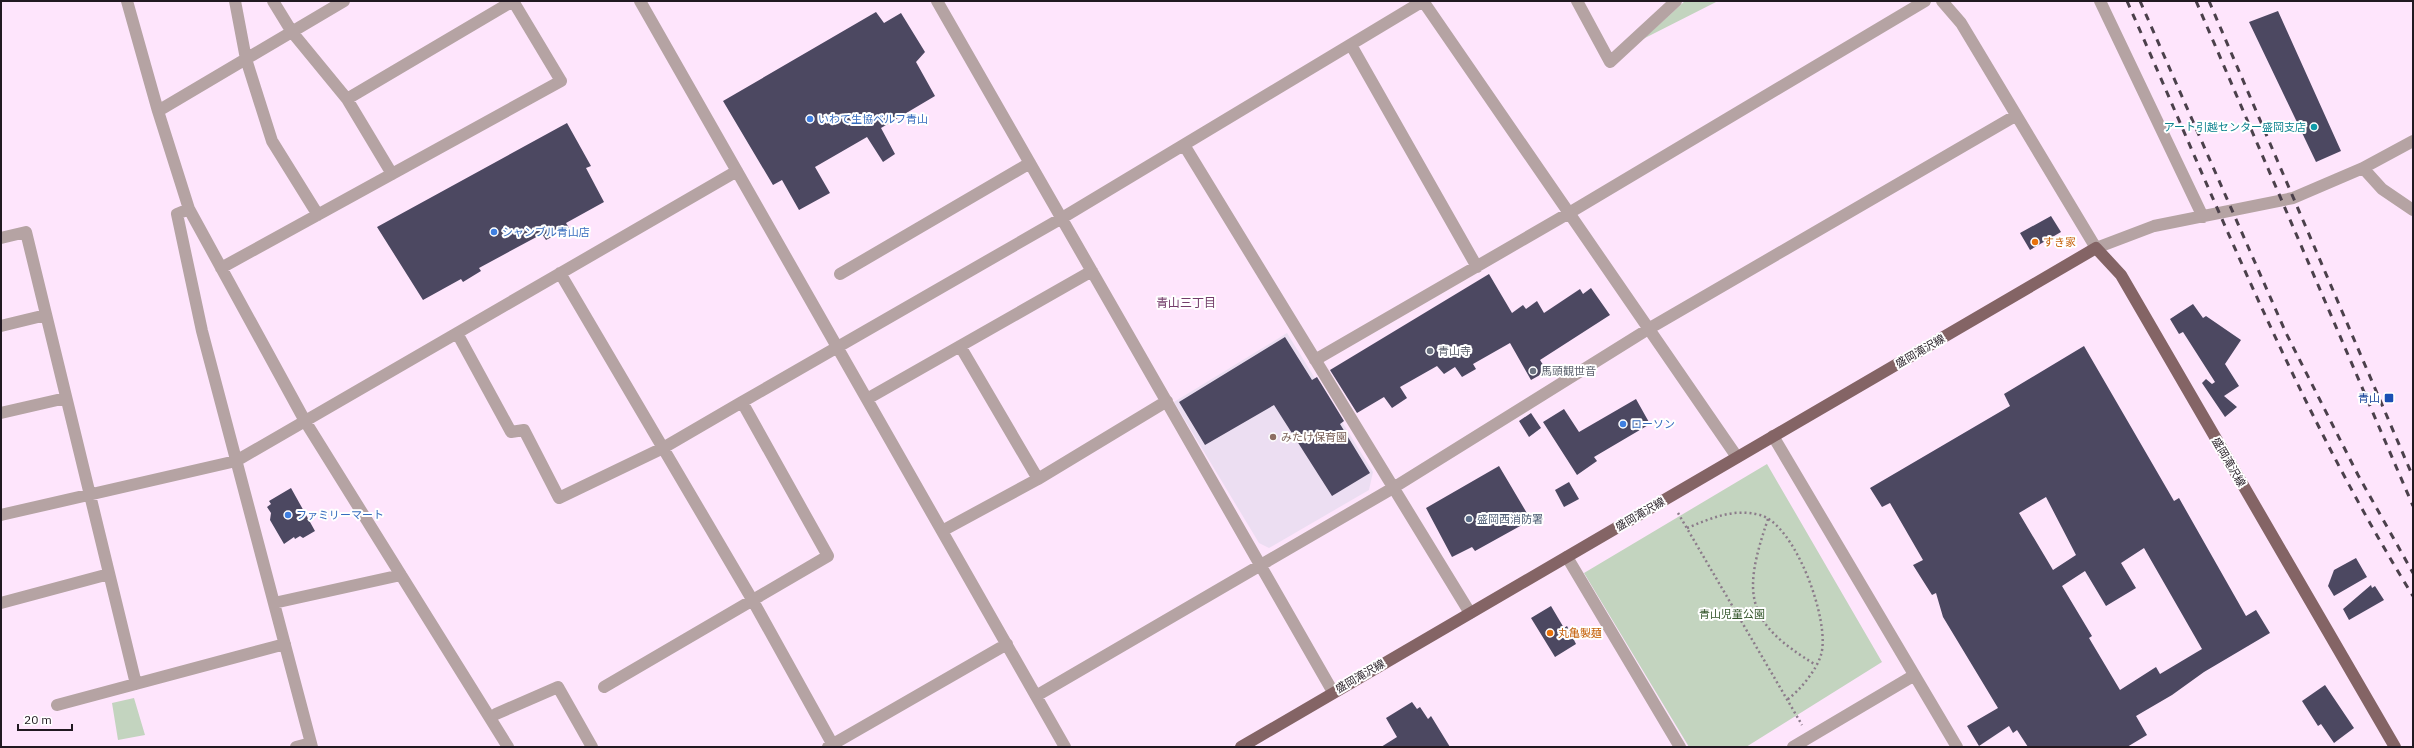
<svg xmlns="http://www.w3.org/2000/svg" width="2414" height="748" font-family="'IBM Plex Sans','Noto Sans JP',sans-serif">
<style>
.education{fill:#ecdef2}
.green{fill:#c3d4bf}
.building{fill:#4c4861;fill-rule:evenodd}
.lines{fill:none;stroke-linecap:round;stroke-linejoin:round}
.path{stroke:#8b7b8a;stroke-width:2.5;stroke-dasharray:2 3;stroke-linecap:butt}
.minor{stroke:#b5a3a3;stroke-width:12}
.major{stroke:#846465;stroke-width:12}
.rail{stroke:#4b404b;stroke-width:3;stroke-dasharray:7 7;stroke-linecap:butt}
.shop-dot{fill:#3f7fe0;stroke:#fff;stroke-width:1.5}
.culture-dot{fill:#0f9aa8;stroke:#fff;stroke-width:1.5}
.food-dot{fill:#e8710a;stroke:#fff;stroke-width:1.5}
.worship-dot{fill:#6b7280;stroke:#fff;stroke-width:1.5}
.transit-dot{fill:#1a4fb4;stroke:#fff;stroke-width:1.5}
.education-dot{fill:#8d6e63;stroke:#fff;stroke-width:1.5}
.service-dot{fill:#5c6f8a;stroke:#fff;stroke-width:1.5}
.labels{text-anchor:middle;stroke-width:4;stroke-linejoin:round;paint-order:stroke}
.shop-label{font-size:11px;fill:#366cbe;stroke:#fff;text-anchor:start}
.culture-label{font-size:11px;fill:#0d838f;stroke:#fff;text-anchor:end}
.food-label{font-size:11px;fill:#c56008;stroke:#fff;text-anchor:start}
.worship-label{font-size:11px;fill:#5b616d;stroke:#fff;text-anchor:start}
.street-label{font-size:11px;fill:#211921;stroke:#fff}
.transit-label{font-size:11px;fill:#164399;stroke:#fff;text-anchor:end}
.education-label{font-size:11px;fill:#785e54;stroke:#fff;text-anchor:start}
.service-label{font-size:11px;fill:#4e5e75;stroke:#fff;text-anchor:start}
.park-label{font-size:11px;fill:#33552a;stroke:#fff}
.neighbourhood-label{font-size:12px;fill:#733c6a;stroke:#fff}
</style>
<rect width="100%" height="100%" fill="#fee5fc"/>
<path class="education" d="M1287,333L1373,472L1369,490L1269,548L1259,543L1174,402Z"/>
<path class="green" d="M1685,1H1718L1643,39Z
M1767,464L1882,662L1746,747H1689L1584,573Z
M134,698L145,735L118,740L112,703Z"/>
<path class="building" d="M2278,11L2341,151L2316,162L2249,22Z
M876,12L884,23L901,13L925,52L916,62L935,96L881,128L895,154L883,162L867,137L815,167L830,193L799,210L782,180L773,185L723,101Z
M567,123L591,166L586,168L604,202L566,223L569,228L546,240L542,234L479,268L481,271L463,282L461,279L423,300L377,227Z
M2051,216L2061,232L2030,250L2020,233Z
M1489,274L1512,313L1523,305L1526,309L1537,301L1544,313L1580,289L1583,294L1591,288L1610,315L1540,360L1547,371L1531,380L1510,343L1473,364L1476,369L1462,377L1455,367L1444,374L1437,366L1400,387L1407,398L1392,408L1384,397L1357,413L1330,370Z
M2193,304L2203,318L2206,316L2241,340L2225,364L2239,386L2224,396L2237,407L2225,417L2202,383L2206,379L2212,384L2215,382L2183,332L2179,334L2170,319Z
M1285,337L1312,380L1317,377L1344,421L1340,424L1370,473L1332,496L1274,405L1205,445L1179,402Z
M2084,346L2174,501L2179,498L2246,616L2256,610L2270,633L2204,672L2172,695L2136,716L2147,735L2127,747H2028L2017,730L2013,733L2009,726L1979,746L1967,726L1998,708L1943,617L1936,593L1932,595L1913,565L1923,560L1890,503L1882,507L1870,488L2010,406L2004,394ZM2046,497L2076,555L2053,570L2019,513ZM2144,548L2202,649L2160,674L2156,667L2120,690L2089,638L2092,636L2062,586L2085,571L2106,606L2136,588L2121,563Z
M1636,399L1650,424L1594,457L1597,461L1577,475L1543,422L1564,409L1579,432Z
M1531,413L1541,428L1529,437L1519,421Z
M1499,466L1531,520L1475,551L1472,547L1452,557L1426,508Z
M1569,482L1579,499L1564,507L1555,490Z
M291,488L315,531L303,538L300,536L295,539L294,537L284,544L270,520L271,513L267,507L271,504L269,501Z
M2356,558L2367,577L2334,596L2328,586L2334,570Z
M2371,585L2372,588L2375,586L2384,600L2349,620L2343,609Z
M1551,606L1564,628L1567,626L1576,644L1555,657L1531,618Z
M2325,685L2354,728L2334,743L2321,724L2318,726L2302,701Z
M1412,702L1417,709L1420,707L1428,719L1431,716L1450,747H1381L1397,737L1386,718Z"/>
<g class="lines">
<path class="path" d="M1678,513L1802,725
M1768,519C1742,595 1745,622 1816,665
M1687,528C1712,518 1733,508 1760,515C1795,524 1831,622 1821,655C1816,671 1800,690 1787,700"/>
<path class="minor" d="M127,1L158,111L189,209L305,421L508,747
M235,1L246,59L272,141L318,215
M640,1L1065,747
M937,1L1333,692
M1423,1L1737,457
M1577,1L1610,62L1676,1
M1942,1L1961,23L2096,248L2154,226L2293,198L2363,168L2413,141
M2100,1L2203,217
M1351,45L1477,267
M347,99L392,174
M158,111L344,1
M1184,145L1470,613
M2363,168L2382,189L2413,210
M189,209L177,214L202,331L312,747
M1,238L26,232L136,684
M221,268L561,81L513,1L347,99L292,32L273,1
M560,273L753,601L834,747
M840,274L1030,163
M1,326L46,315
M457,333L511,432L524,430L559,498L663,448L742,402
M960,346L1038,479L1167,401
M1315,360L1569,213L1925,1
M867,399L1092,271
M1,413L66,398
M1773,436L1957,747
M1,515L236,461L737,171
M942,531L1038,479
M1567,557L1680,747
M1,603L109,574
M274,603L401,575
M604,687L828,556L742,402L1062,218L1423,1
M1036,696L1393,488L1650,328L2015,116
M57,705L285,644
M496,714L558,687L592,747
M296,747L311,743
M828,747L1007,644
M1793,747L1913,676"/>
<path class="major" d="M1241,747L2096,248L2121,275L2395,747"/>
<path class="rail" d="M2127,1C2216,202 2297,409 2413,596
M2140,1L2286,333L2358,475L2413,573
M2196,1L2413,506
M2209,1L2413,477"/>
</g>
<g class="shop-dot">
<circle cx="810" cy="119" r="4"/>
<circle cx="494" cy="232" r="4"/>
<circle cx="1623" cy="424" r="4"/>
<circle cx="288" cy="515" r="4"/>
</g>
<circle class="culture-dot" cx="2314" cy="127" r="4"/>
<g class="food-dot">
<circle cx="2035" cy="242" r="4"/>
<circle cx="1550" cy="633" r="4"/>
</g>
<g class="worship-dot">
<circle cx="1430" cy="351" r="4"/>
<circle cx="1533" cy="371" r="4"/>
</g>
<rect class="transit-dot" x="2384" y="393" width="10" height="10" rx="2"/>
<circle class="education-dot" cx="1273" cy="437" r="4"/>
<circle class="service-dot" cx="1469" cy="519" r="4"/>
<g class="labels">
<g class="shop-label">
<text x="818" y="123">いわて生協ベルフ青山</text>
<text x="502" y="236">シャンブル青山店</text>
<text x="1631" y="428">ローソン</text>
<text x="296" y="519">ファミリーマート</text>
</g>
<g class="culture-label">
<text x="2306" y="131">アート引越センター盛岡支店</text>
</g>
<g class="food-label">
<text x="2043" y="246">すき家</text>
<text x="1558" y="637">丸亀製麺</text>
</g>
<g class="worship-label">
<text x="1438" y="355">青山寺</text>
<text x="1541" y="375">馬頭観世音</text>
</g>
<g class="street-label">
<text transform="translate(1920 351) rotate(-30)" y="4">盛岡滝沢線</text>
<text transform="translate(2229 462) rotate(60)" y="4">盛岡滝沢線</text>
<text transform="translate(1640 514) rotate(-30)" y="4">盛岡滝沢線</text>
<text transform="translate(1360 676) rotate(-30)" y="4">盛岡滝沢線</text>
</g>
<g class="transit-label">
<text x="2380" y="402">青山</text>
</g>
<g class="education-label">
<text x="1281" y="441">みたけ保育園</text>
</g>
<g class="service-label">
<text x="1477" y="523">盛岡西消防署</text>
</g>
<g class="park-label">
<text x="1732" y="618">青山児童公園</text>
</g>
<g class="neighbourhood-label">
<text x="1186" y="307">青山三丁目</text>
</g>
</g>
<rect width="2414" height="748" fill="none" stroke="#211921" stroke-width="4"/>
<path d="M18 724v6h54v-6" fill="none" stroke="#211921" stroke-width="2"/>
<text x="24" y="724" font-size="12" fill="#211921" stroke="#ffffff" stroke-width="3" paint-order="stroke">20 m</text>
</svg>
